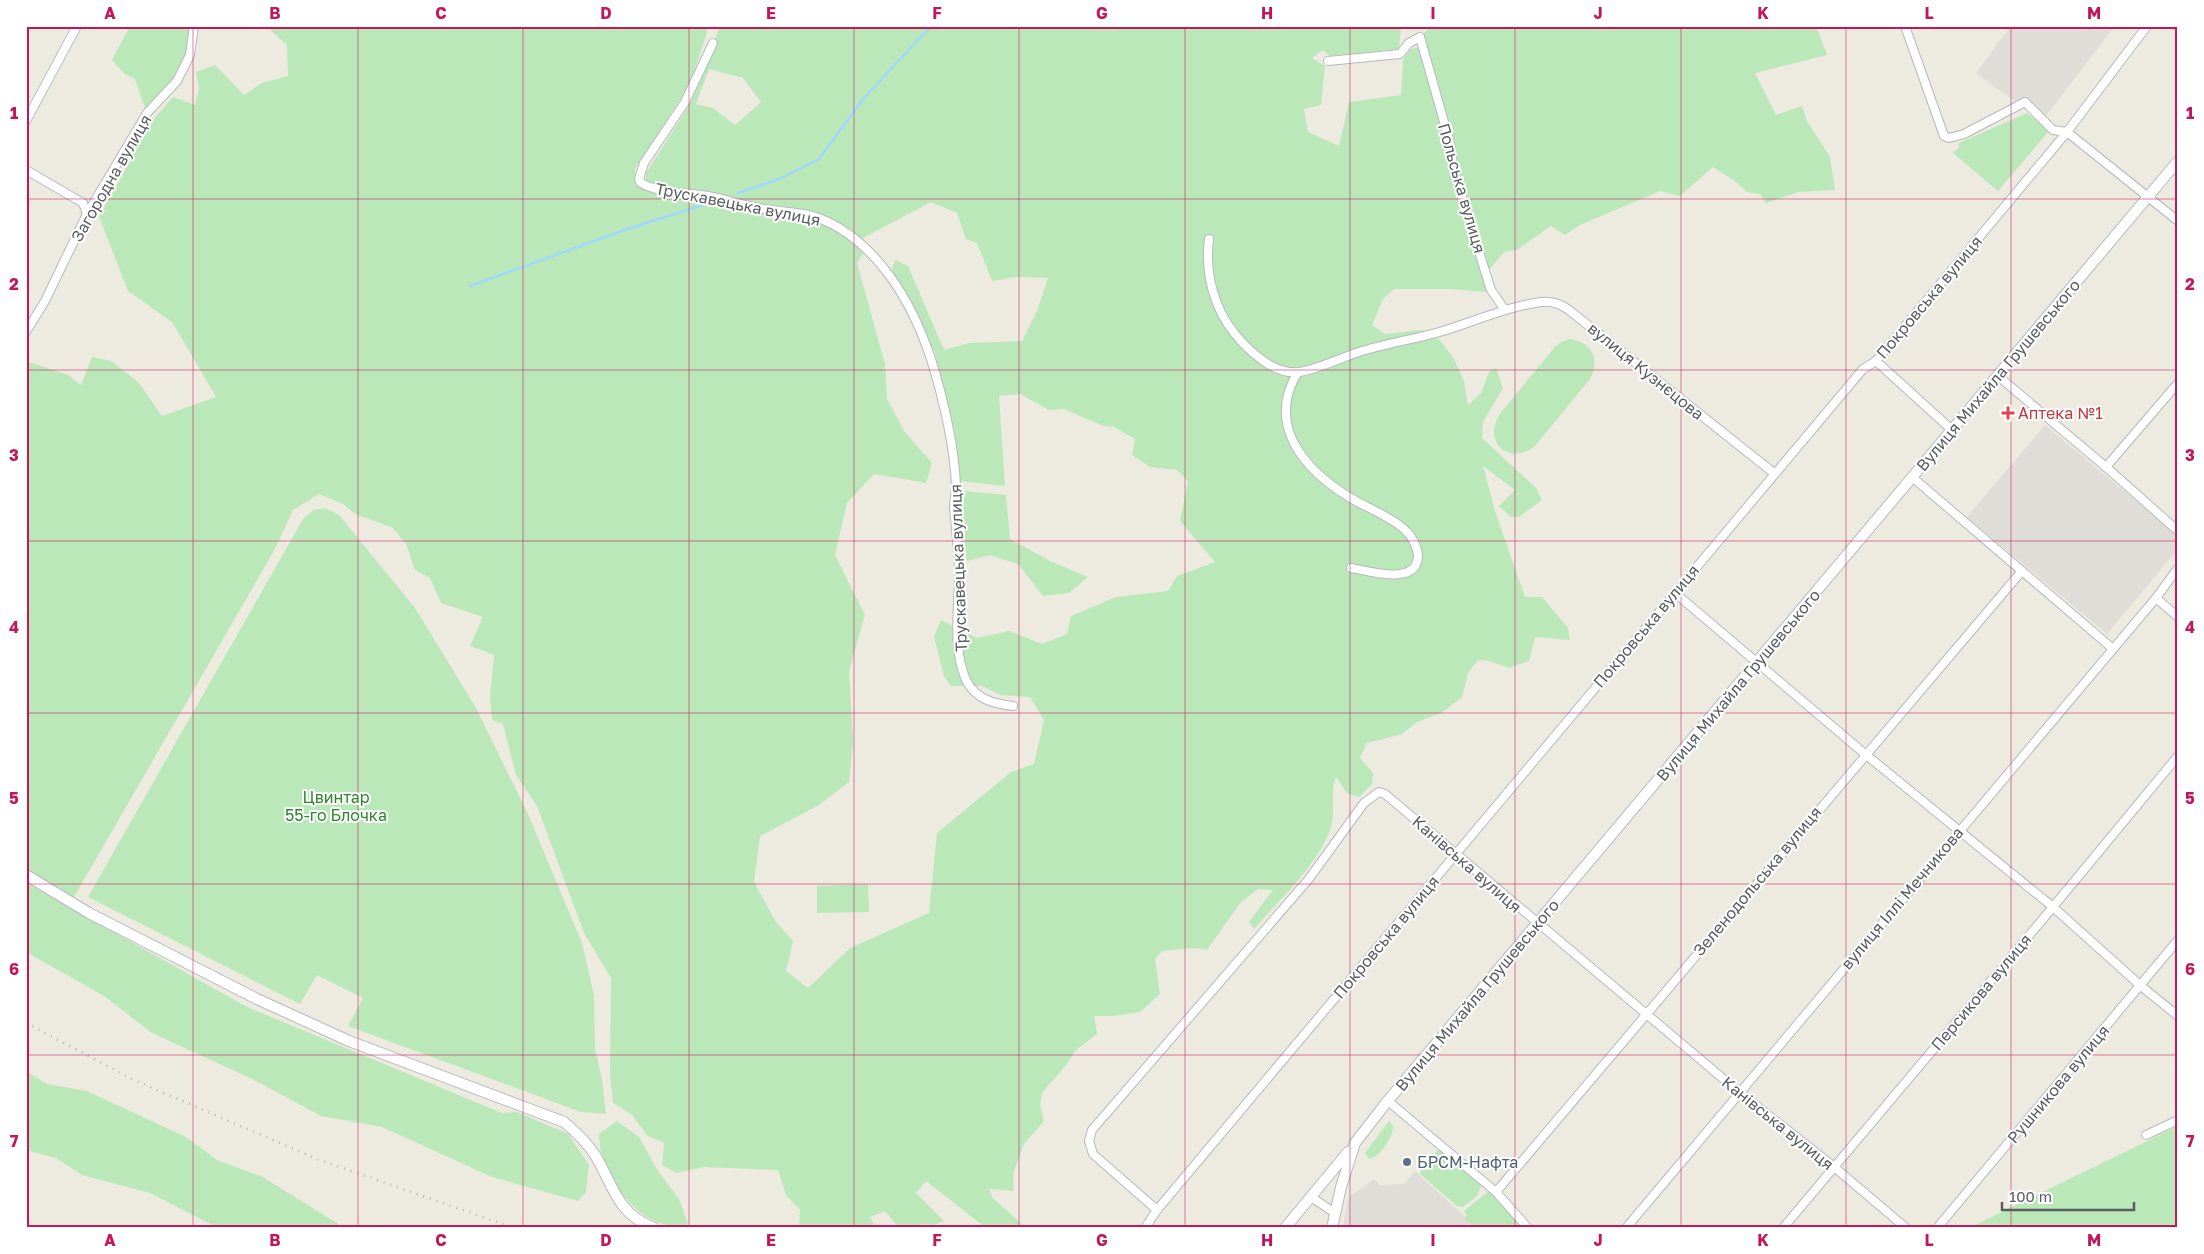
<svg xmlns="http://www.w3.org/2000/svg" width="2204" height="1254" font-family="'Golos Text',sans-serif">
  <rect width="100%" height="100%" fill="#edeae0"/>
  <g fill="#e0ddd8">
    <path d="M2011,26H2115L2042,121L1976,73Z"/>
    <path d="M2045,425L2178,536V549L2107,634L1967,517Z"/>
    <path d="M1415,1171L1477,1228H1343L1348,1198L1374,1179L1380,1185L1404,1184Z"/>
  </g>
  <g fill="#bbe8b9" fill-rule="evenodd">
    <path d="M130,26H192L188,55L175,80L146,111L135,79L125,74L112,60Z"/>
    <path d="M266,26H709L690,84L635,169L636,186L666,196L663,185L646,181V173L689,106L720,26H1401L1399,49L1330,56L1323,50L1312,58L1325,66L1321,105L1304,109L1308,132L1339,146L1349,102L1401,95L1403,60L1411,49L1419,47L1445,144L1452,181L1487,292L1451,289H1394L1383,299L1372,325L1385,334L1422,330L1439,339L1454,359L1464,381L1468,405L1481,393L1489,372L1496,368L1503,388L1483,422L1482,438L1536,488L1542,500L1519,517H1511L1499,506L1515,490L1483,466L1495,511L1525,597H1542L1568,628L1570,640L1535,637L1529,661L1509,668L1489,661L1478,660L1468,673L1462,697L1441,713L1417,722L1402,734L1367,743L1360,758L1373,773L1372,784L1359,797L1347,793L1336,777C1330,792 1335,807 1332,823C1323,860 1279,900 1254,929L1249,922L1273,890L1258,889L1240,903L1207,950C1193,946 1177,950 1162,951L1155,959L1160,994L1140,1012L1113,1016H1094L1097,1034L1076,1050L1066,1065L1042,1093L1040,1105L1044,1121L1024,1144L1013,1174L1014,1191L989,1189L993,1198L1026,1228H986L926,1181L916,1193L944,1221L934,1225L921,1224L922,1228H899L885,1211L870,1217L876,1228H799L800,1210L786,1195L778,1170L704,1167L676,1173L662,1165L664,1143L648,1136L632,1115L613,1103L610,1074L611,978L584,933L537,806L516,775L503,724L492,720L490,698L494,655L470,646L483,617L441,603L430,578L415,570L406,544L393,528L355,514L343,504L319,494L293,510L275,549L74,897L26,869V361L68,375L81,385L92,357L111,361L139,383L162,416L216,397L172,322L128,291L99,217L152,121L173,97L195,105L199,88L196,72L215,65L244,95L262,83L288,76L287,45ZM709,69L743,78L761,102L735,125L713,108L696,104ZM931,202L957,213L966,239L977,243L992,281L1016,277L1048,278L1037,311L1022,341L969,343L944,350L908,266L895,260L891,273L912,306L935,353L960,481L1005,486L999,396L1020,394L1049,410L1064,409L1103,426L1114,427L1135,439L1132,455L1150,467L1177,470L1188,481L1180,521L1215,562L1177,576L1168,591L1116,597L1071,616L1067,634L1042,644L1009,631L977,638L941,620L934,637L944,676L951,686H982L1001,695L1030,697L1044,720L1034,764L1011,772L937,833L929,913L850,948L808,988L786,971L793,941L776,922L754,882L760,836L819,805L849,782L853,741L849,671L865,615L835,555L847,503L874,474L926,483L932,463L904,431L887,399L885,364L857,263L864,252L863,238Z"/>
    <path d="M1431,26H1816L1827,55L1755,73L1776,115L1802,106L1807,121L1830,157L1835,190L1798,192L1766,203L1760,194L1747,192L1736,182L1713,167L1680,196L1660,191L1580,225L1565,235L1551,226L1517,250L1504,252L1489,270L1479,230L1458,170L1455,142L1423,34Z"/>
    <path d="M2027,113L2049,131L1998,191L1953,153L1959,148V143Z"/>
    <path d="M1570,339C1592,342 1601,360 1590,379L1535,446C1509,466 1483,443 1499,415L1554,348L1561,342Z"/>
    <path d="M963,491L1006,495L1010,539L1050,561L1088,577L1069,593L1043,596L1018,564L990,555L967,561L960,504Z"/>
    <path d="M325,508L339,515L415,608L476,708L528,814L582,943L594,995L595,1049L602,1079L606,1114L581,1112L348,1026L363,998L317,975L300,1004L88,897L303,519L314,510Z"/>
    <path d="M26,883L247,1007L502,1113L517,1112L568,1134L589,1165L586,1192L578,1201L492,1177L382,1127L321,1116L252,1079L152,1033L104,996L26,952Z"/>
    <path d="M868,884L869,912L817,913V886Z"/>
    <path d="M26,1071L47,1084L87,1091L186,1137L217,1160L261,1176L345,1228H218L150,1193L82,1175L56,1158L26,1150Z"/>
    <path d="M617,1121L639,1137L658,1171L679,1199L688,1224C651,1236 615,1192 603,1161C600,1152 600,1142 599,1134Z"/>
    <path d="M1389,1121L1393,1126C1394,1136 1379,1158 1369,1159L1365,1153Z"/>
    <path d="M2178,1126V1228H1969Z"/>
    <path d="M1439,1149L1481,1184L1478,1195L1463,1207L1457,1206L1420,1174L1421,1168Z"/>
    <path d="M1489,1191L1522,1228H1474L1464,1218L1467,1215L1464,1211Z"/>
  </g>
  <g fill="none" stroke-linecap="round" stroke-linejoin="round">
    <g stroke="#9ed8ff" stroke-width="2.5">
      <path d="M738,193L779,179L819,159L863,99L931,26"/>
      <path d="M470,286L633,227L713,202"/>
    </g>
    <defs>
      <g id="minor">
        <path d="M1905,26L1944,136L1949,138L1964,134L2025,102L2053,130L2067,132L2178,221"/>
        <path d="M713,43L685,102L644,163L639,179L641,183C661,194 686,192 708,196C725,199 742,205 759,208C778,212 801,211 819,218C877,241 912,302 931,359C943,398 954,443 956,485C956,492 954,500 954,507C956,530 959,553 959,575C959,610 952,647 966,680C975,699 994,704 1013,706"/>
        <path d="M1328,61L1400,54L1409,43L1420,37L1450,143L1454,172L1491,290L1505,310"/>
        <path d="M26,121L77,26"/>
        <path d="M26,170L83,203L87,214"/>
        <path d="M1209,239C1205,272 1213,307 1235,334C1249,351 1274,375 1298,372C1313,371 1343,357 1359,352C1384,344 1410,340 1436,333C1471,323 1505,307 1541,302C1553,301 1560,304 1569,310L1775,474"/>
        <path d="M26,332L45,301L87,214L147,113L177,81L190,55L194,26"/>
        <path d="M1876,361L1952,430"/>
        <path d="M1298,372C1265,425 1305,470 1349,497C1365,507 1392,517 1405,530C1412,536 1418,548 1418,557C1416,586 1368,571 1351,568"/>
        <path d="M1998,376L2106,467L2178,531"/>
        <path d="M2106,467L2178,383"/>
        <path d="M1912,477L2112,648"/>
        <path d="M1675,593L1865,754L2053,907L2141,986L2178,1016"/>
        <path d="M2156,598L2178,617"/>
        <path d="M1388,1101L1496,1192L1528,1228"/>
        <path d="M2146,1135L2178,1120"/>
        <path d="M1496,1192L2021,572"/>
        <path d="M1311,1197L1335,1213"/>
        <path d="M1157,1210L1093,1154L1089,1141L1092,1130L1308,880L1364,803L1379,792L1385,794L1739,1092L1833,1166L1906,1228"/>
        <path d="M1145,1228L1157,1210L1863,369L1876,361L2067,132L2147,26"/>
        <path d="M1626,1228L2156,598L2178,568"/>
        <path d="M1783,1228L2053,907L2178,756"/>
        <path d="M1937,1228L2178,940"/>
      </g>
      <g id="tertiary">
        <path d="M26,875L89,913L257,999L349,1041L564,1122C576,1132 586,1141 595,1155C614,1186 616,1213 654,1228"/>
        <path d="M1285,1228L1348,1152"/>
        <path d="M1332,1228L1341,1187L1355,1143L1386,1103L2178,161"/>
      </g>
    </defs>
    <use href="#minor" stroke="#b6b9be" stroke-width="10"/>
    <use href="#tertiary" stroke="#b6b9be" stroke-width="12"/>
    <use href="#minor" stroke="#fff" stroke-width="8"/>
    <use href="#tertiary" stroke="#fff" stroke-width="10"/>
    <path stroke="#b2b3b3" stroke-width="2.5" stroke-dasharray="1 6" stroke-linecap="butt" d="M26,1023L134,1080L317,1159L514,1228"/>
  </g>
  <path fill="none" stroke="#c2185b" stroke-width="1" stroke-opacity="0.55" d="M193,26V1228M358,26V1228M523,26V1228M689,26V1228M854,26V1228M1019,26V1228M1185,26V1228M1350,26V1228M1515,26V1228M1681,26V1228M1846,26V1228M2011,26V1228M26,199H2178M26,370H2178M26,541H2178M26,713H2178M26,884H2178M26,1055H2178"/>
  <path fill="#e0444e" stroke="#fff" stroke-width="2" d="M2005.5 405.5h5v5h5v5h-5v5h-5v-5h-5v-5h5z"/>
  <circle fill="#5c6f8a" stroke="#fff" stroke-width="2" cx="1407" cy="1162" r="5"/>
  <g text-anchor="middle" stroke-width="4" stroke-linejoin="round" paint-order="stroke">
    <g font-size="16" fill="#595d62" stroke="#fff">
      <text transform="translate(111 178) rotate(-60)" y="6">Загородна вулиця</text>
      <text transform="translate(1462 188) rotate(74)" y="6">Польська вулиця</text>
      <text transform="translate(738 204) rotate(11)" y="6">Трускавецька вулиця</text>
      <text transform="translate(1929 297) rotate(-50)" y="6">Покровська вулиця</text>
      <text transform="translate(1646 371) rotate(39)" y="6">вулиця Кузнєцова</text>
      <text transform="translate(1998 375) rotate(-50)" y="6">Вулиця Михайла Грушевського</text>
      <text transform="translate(958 568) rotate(-92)" y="6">Трускавецька вулиця</text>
      <text transform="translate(1646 626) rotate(-50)" y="6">Покровська вулиця</text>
      <text transform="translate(1738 685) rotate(-50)" y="6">Вулиця Михайла Грушевського</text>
      <text transform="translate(1467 864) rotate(41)" y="6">Канівська вулиця</text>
      <text transform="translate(1757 881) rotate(-50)" y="6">Зеленодольська вулиця</text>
      <text transform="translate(1902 898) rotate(-50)" y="6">вулиця Іллі Мечникова</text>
      <text transform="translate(1386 937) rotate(-50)" y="6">Покровська вулиця</text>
      <text transform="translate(1981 992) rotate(-50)" y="6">Персикова вулиця</text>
      <text transform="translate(1477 995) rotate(-50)" y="6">Вулиця Михайла Грушевського</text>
      <text transform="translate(2058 1084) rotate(-50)" y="6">Рушникова вулиця</text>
      <text transform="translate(1778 1123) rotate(39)" y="6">Канівська вулиця</text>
    </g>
    <g font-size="16" fill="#be3a42" stroke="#fff" text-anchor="start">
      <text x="2018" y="419">Аптека №1</text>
    </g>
    <g font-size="16" fill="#2e852e" stroke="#fff">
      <text x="336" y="803">Цвинтар<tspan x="336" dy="18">55-го Блочка</tspan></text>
    </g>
    <g font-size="16" fill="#4e5e75" stroke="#fff" text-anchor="start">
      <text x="1417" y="1168">БРСМ-Нафта</text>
    </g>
  </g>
  <rect width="2204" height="1254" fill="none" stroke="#ffffff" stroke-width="55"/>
  <path d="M2002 1202v8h132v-8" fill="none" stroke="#595d62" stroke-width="2.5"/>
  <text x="2009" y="1202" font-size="15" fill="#595d62" stroke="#ffffff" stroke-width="4" paint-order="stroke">100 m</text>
  <rect x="28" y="28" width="2148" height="1198" fill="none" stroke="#c2185b" stroke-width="2"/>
  <g font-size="16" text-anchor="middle" font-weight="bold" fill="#c2185b">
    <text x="110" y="19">A</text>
    <text x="275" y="19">B</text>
    <text x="441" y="19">C</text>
    <text x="606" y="19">D</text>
    <text x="771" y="19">E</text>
    <text x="937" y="19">F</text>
    <text x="1102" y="19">G</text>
    <text x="1267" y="19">H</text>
    <text x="1433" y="19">I</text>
    <text x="1598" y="19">J</text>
    <text x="1763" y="19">K</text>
    <text x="1929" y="19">L</text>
    <text x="2094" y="19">M</text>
    <text x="14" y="119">1</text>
    <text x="2190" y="119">1</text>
    <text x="14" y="290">2</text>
    <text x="2190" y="290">2</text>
    <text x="14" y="461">3</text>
    <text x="2190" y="461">3</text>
    <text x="14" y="633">4</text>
    <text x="2190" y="633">4</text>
    <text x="14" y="804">5</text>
    <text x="2190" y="804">5</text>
    <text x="14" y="975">6</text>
    <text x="2190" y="975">6</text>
    <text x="14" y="1147">7</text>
    <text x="2190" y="1147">7</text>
    <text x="110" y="1246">A</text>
    <text x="275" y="1246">B</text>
    <text x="441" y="1246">C</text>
    <text x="606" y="1246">D</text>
    <text x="771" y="1246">E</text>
    <text x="937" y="1246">F</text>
    <text x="1102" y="1246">G</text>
    <text x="1267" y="1246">H</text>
    <text x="1433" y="1246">I</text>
    <text x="1598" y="1246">J</text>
    <text x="1763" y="1246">K</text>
    <text x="1929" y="1246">L</text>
    <text x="2094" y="1246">M</text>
  </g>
</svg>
